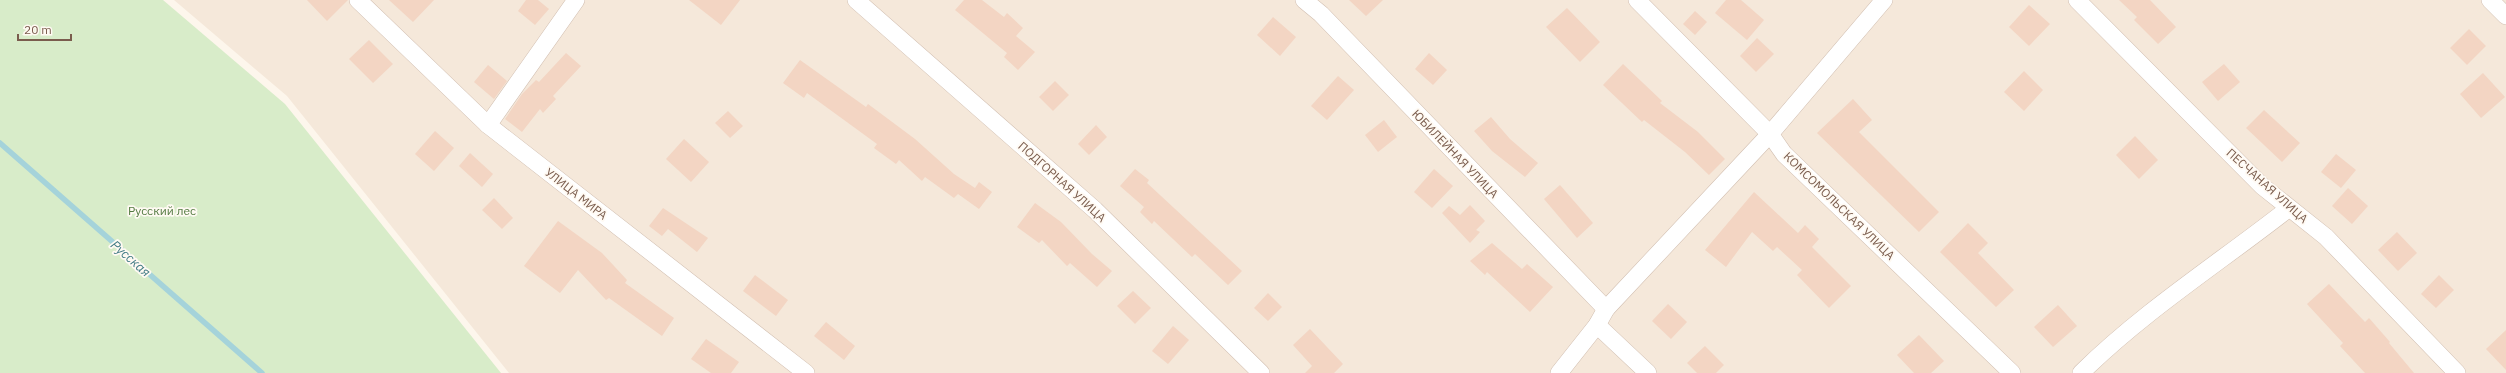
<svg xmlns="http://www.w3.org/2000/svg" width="2506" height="373" font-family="'IBM Plex Sans',sans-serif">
  <rect width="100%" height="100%" fill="#fdf6ec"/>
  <path fill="#f5e8da" d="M174,0H2506V373H509L287,96Z"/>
  <path fill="#d8ecc9" d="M0,0H163L285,104L501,373H0Z"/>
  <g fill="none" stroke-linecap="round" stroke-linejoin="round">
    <path stroke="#a5d3da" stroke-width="5.5" d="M0,143L262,373"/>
  </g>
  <g fill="#f3d5c3">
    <path d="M307,0H348L327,21Z"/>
    <path d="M389,0H434L413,22Z"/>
    <path d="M526,0H538L549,9L535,25L518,11Z"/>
    <path d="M689,0H740L721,25Z"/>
    <path d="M964,0H982L1004,17L1007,13L1023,28L1016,36L1035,52L1018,70L1004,57L1007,53L955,10Z"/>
    <path d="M1349,0H1383L1366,16Z"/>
    <path d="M1726,0H1741L1764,20L1747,40L1715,13Z"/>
    <path d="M2119,0H2150L2176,27L2158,44L2134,20L2137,17Z"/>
    <path d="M2029,5L2050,24L2029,46L2009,27Z"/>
    <path d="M1567,8L1600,42L1580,62L1546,27Z"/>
    <path d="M1695,11L1707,22L1695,35L1683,24Z"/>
    <path d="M1273,17L1296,37L1280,56L1257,35Z"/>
    <path d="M2469,29L2486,46L2467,65L2450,48Z"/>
    <path d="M1757,38L1774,54L1756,72L1740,56Z"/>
    <path d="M369,40L393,64L373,83L349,59Z"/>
    <path d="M566,53L581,66L553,96L556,99L543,113L540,109L522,132L505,119L522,94L536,80L539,82Z"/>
    <path d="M1429,53L1447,70L1433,85L1415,69Z"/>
    <path d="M800,60L866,107L868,104L915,139L954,174L975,188L979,182L992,192L979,209L958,194L954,198L925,177L922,181L899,160L896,164L874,148L877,144L807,93L804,98L783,83Z"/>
    <path d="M1623,64L1662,101L1660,103L1698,132L1725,159L1709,175L1685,152L1644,120L1642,122L1603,85Z"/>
    <path d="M2224,64L2240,82L2218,101L2202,82Z"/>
    <path d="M488,65L507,81L494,99L474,82Z"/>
    <path d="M2024,71L2043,90L2024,111L2004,92Z"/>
    <path d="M2483,73L2505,97L2481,118L2460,94Z"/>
    <path d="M1338,76L1354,90L1327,120L1311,106Z"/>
    <path d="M1055,81L1069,95L1053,111L1039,97Z"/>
    <path d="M1853,99L1872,120L1859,132L1939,212L1919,232L1817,133Z"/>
    <path d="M2264,110L2300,143L2282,162L2246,128Z"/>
    <path d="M728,111L743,126L730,138L715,123Z"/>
    <path d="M1491,117L1510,139L1538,163L1525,177L1492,151L1474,131Z"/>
    <path d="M1384,120L1397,137L1378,152L1365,135Z"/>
    <path d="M1096,125L1107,137L1089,155L1078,144Z"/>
    <path d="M435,131L454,148L434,171L415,154Z"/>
    <path d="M2135,136L2158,160L2139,179L2116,155Z"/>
    <path d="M684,139L709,162L691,182L666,159Z"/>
    <path d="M470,153L493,174L482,187L459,166Z"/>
    <path d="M2336,154L2356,170L2341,188L2321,172Z"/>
    <path d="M1135,169L1149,180L1147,183L1242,271L1228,285L1195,254L1192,257L1154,221L1152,224L1140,212L1144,207L1120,186Z"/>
    <path d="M1434,169L1453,186L1432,208L1414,192Z"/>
    <path d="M1560,185L1593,223L1577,238L1544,199Z"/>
    <path d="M2348,188L2368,206L2352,224L2332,206Z"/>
    <path d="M1754,192L1798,233L1805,225L1819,239L1812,247L1851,286L1829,308L1797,275L1802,270L1777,247L1773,251L1752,232L1726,267L1705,250Z"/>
    <path d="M494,198L513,218L502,229L482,210Z"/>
    <path d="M1035,203L1061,222L1092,254L1112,271L1097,287L1070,263L1067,266L1042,240L1039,243L1017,227Z"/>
    <path d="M1470,205L1485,221L1476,230L1480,232L1470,243L1442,213L1449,206L1460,215Z"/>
    <path d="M663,208L708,238L697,252L668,229L662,236L649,226Z"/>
    <path d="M558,221L602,253L627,280L625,283L674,318L662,336L609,298L606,300L578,270L560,293L524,266Z"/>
    <path d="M1968,223L1988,243L1978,253L2014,290L1996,307L1940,252Z"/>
    <path d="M2397,232L2417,253L2398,271L2378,250Z"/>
    <path d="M1492,243L1522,269L1527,264L1553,287L1530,312L1487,272L1485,275L1470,261Z"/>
    <path d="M755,275L788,300L776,316L743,291Z"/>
    <path d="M2439,275L2454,290L2436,308L2421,294Z"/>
    <path d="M2329,284L2365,322L2369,318L2390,342L2389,343L2414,373H2365L2340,346L2343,343L2307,304Z"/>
    <path d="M1133,291L1151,308L1135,324L1117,306Z"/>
    <path d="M1268,293L1282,307L1268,321L1254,308Z"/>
    <path d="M1668,304L1687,322L1671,339L1652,321Z"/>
    <path d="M2058,305L2077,326L2053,347L2034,327Z"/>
    <path d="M826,322L855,346L844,360L814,336Z"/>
    <path d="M1173,326L1189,340L1168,364L1152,351Z"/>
    <path d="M1310,329L1343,364L1334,373H1305L1312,366L1293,345Z"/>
    <path d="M2506,330V370L2486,349Z"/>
    <path d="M1919,335L1944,361L1931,373H1914L1897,355Z"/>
    <path d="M706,339L739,362L731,373H711L691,359Z"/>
    <path d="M1705,346L1724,365L1716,373H1697L1687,363Z"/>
  </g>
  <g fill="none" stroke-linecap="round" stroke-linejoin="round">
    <defs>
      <g id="minor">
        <path d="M358,0L488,125L806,373"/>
        <path d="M856,0L1095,210L1261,373"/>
        <path d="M1304,0L1321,14L1606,309"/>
        <path d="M1637,0L1770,134L1784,154L2012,373"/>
        <path d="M2077,0L2262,186L2326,237L2457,373"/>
        <path d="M2490,0L2506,16"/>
        <path d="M488,125L576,0"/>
        <path d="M1597,325L1648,373"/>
        <path d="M1559,373L1597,325L1606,309L1770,134L1884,0"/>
        <path d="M2081,373C2144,311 2219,263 2288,209"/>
      </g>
    </defs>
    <use href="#minor" stroke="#d1beb0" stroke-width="18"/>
    <use href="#minor" stroke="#fff" stroke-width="17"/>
  </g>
  <g text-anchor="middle" stroke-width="3.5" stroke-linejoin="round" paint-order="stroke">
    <g font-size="12" fill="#7a5c4d" stroke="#fffaf3">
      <text transform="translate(1455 154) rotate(46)" y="4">ЮБИЛЕЙНАЯ УЛИЦА</text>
      <text transform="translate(1062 182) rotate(42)" y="4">ПОДГОРНАЯ УЛИЦА</text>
      <text transform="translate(2267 186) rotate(42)" y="4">ПЕСЧАНАЯ УЛИЦА</text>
      <text transform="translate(576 194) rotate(38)" y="4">УЛИЦА МИРА</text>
      <text transform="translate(1839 206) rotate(44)" y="4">КОМСОМОЛЬСКАЯ УЛИЦА</text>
    </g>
    <g font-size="12" fill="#537a41" stroke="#fffaf3">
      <text x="162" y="215">Русский лес</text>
    </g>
    <g font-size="13" font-style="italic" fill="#437c86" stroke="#fffaf3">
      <text transform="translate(131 258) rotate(41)" y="5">Русская</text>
    </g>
  </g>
  <path d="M18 34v6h53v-6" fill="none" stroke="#7a5c4d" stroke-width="2"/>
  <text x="24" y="34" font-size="12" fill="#7a5c4d" stroke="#fffaf3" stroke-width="3" paint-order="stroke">20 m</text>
</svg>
